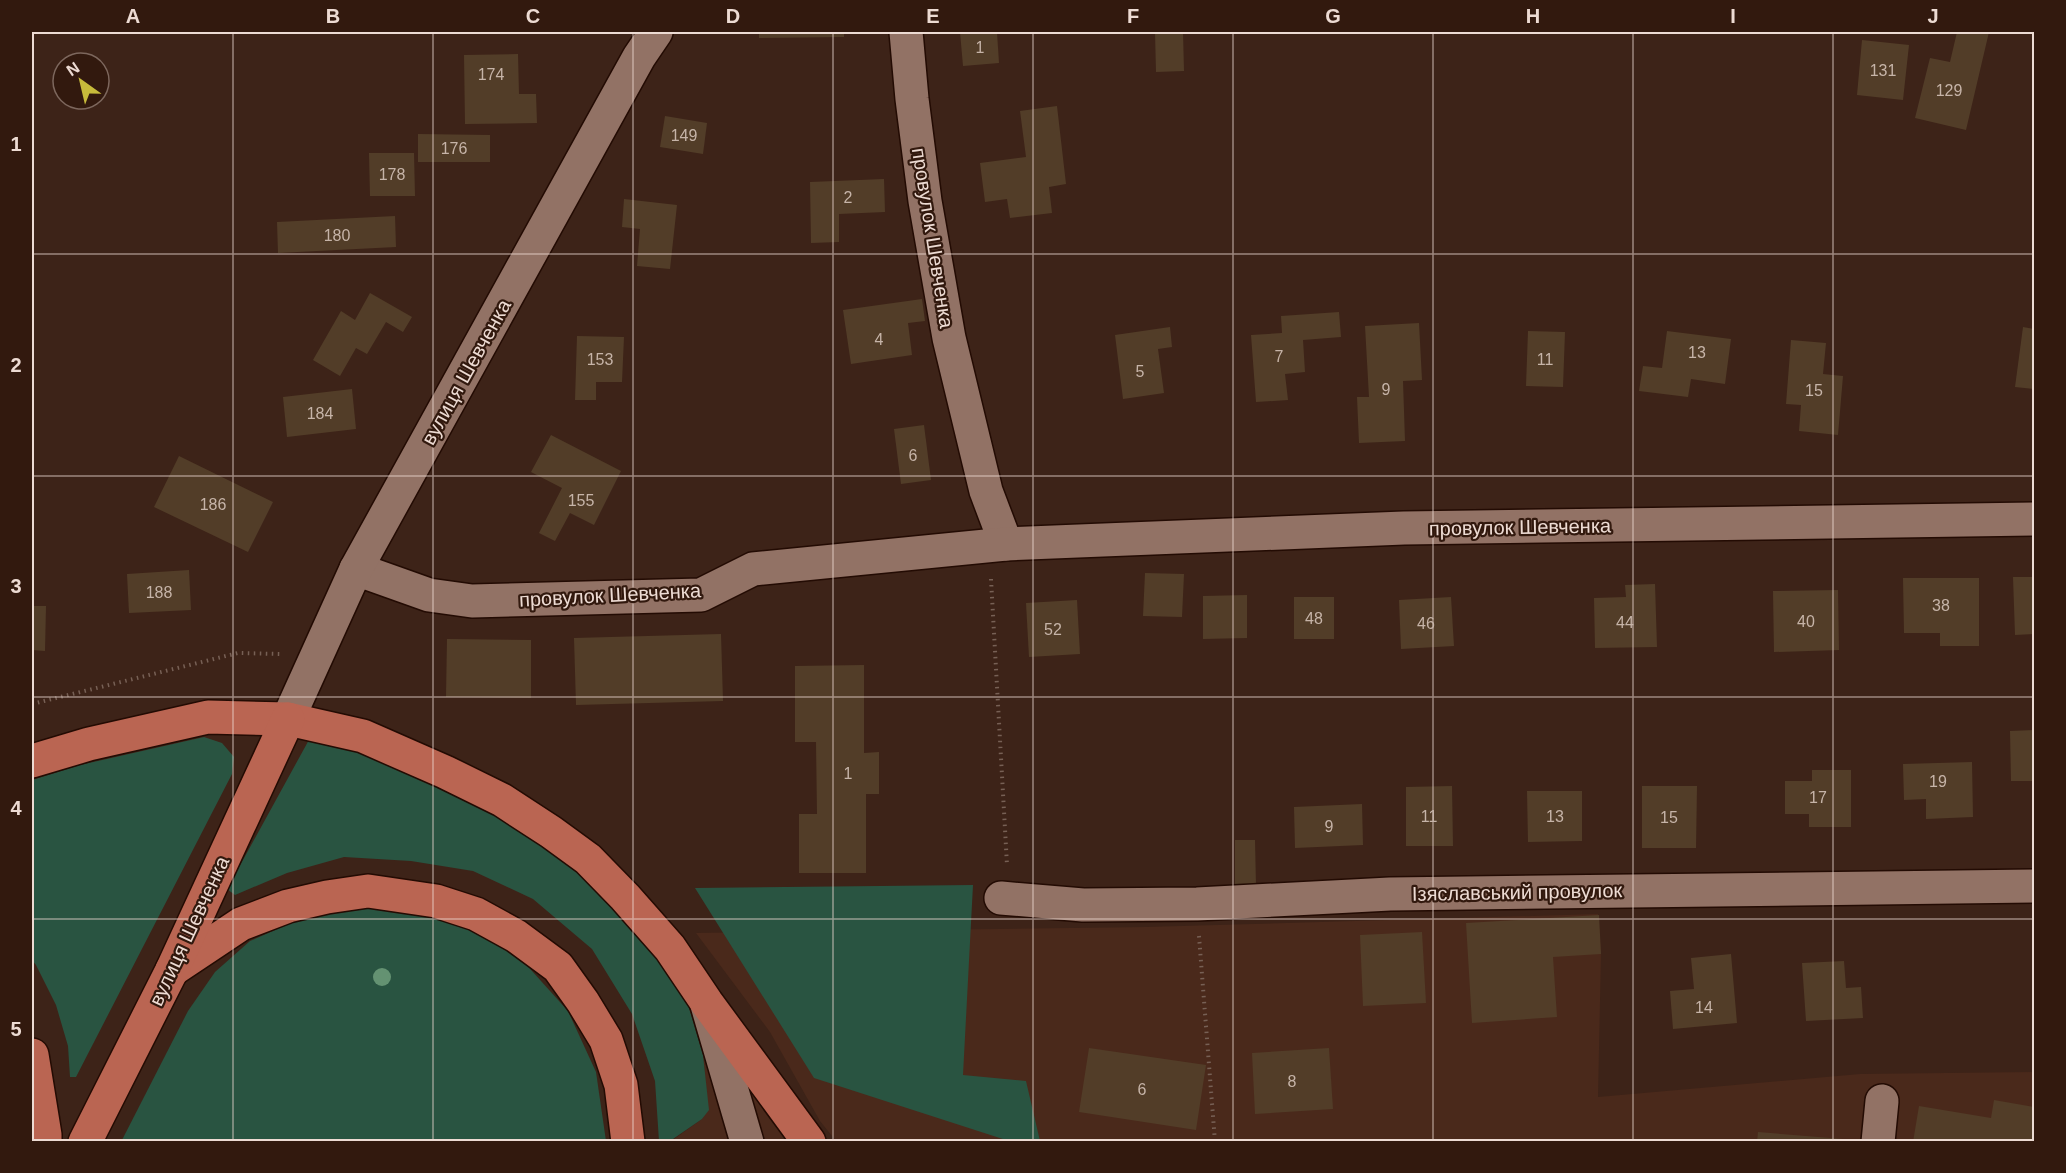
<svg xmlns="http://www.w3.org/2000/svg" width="2066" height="1173" font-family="Arial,sans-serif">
  <rect width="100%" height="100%" fill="#3d2318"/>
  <g fill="#4a291b">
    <path d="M1598,914L1601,954L1598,1097L1860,1074L2034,1072V1141H836L820,1121L770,1032L696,933L1146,927Z"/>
    <path d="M728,1047L794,1142H670L702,1119L708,1110L703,1055Z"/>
  </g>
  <g fill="#295441">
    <path d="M204,737L222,743L234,757L232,774L76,1077H70L68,1046L56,1005L36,965L32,960V780L80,765Z"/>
    <path d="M310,738L412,769L496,810L589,877L683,988L703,1055L709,1110L702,1119L670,1141H659L655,1081L632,1014L592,949L533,899L473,871L411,861L344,857L287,873L235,895L227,889Z"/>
    <path d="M973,885L963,1075L1026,1081L1040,1141H1009L814,1078L695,888Z"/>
    <path d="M362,906L425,915L478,933L523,961L568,1011L596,1072L606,1141L121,1142L188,1011L215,972L250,941L305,917Z"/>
  </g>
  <g fill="#523d28">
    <path d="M759,32H844V37L759,38Z"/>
    <path d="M960,32H997L999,63L963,66Z"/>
    <path d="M1155,32H1183L1184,71L1156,72Z"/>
    <path d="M1957,32H1989L1966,130L1915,118L1930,58L1950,62Z"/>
    <path d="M1862,40L1909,45L1903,100L1857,95Z"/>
    <path d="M518,54L519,94H536L537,123L465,124L464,55Z"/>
    <path d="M1057,106L1066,184L1049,187L1052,213L1010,218L1007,199L985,202L980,163L1026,157L1020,111Z"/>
    <path d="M665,116L707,123L703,154L660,147Z"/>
    <path d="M418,134L490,135V162H418Z"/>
    <path d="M369,153H414L415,196H370Z"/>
    <path d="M884,179L885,212L839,214V242L811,243L810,182Z"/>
    <path d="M624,199L677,205L670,269L637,266L640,229L622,227Z"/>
    <path d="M395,216L396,247L278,253L277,222Z"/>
    <path d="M370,293L412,317L403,332L386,322L367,354L356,348L340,376L313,360L341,311L355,320Z"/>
    <path d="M922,299L925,321L908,323L912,355L851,364L843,310Z"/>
    <path d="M1339,312L1341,337L1303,340L1305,372L1285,374L1288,400L1256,402L1251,335L1282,333L1281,316Z"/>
    <path d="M1419,323L1422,380L1403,381L1405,441L1359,443L1357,397H1369L1365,326Z"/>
    <path d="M1170,327L1172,347L1158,349L1164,393L1123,399L1115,335Z"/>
    <path d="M2023,327L2034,329V389L2015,387Z"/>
    <path d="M1528,331L1565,332L1563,387L1526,386Z"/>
    <path d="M1667,331L1731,339L1725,384L1691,379L1688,397L1639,391L1643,366L1662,368Z"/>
    <path d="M577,336L624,337L622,382H596V400H575Z"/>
    <path d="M1791,340L1826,343L1823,374L1843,376L1838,435L1799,431L1801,405L1786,404Z"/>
    <path d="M352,389L356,429L287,437L283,397Z"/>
    <path d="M924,425L931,480L901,484L894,429Z"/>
    <path d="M551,435L621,471L594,525L570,513L555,541L539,533L562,488L531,472Z"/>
    <path d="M179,456L273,502L248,552L154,507Z"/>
    <path d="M189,570L191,610L129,613L127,574Z"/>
    <path d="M1145,573L1184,574L1182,617L1143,616Z"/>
    <path d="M2013,577H2034V634L2015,635Z"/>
    <path d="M1903,578H1979V646H1940V633H1904Z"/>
    <path d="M1655,584L1657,647L1595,648L1594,598L1626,597L1625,585Z"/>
    <path d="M1838,590L1839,650L1774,652L1773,591Z"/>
    <path d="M1247,595V638L1203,639V596Z"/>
    <rect x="1294" y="597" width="40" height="42"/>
    <path d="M1451,597L1454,646L1401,649L1399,600Z"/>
    <path d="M1077,600L1080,654L1029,657L1026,603Z"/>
    <path d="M32,606H46L45,651L32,650Z"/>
    <path d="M721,634L723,701L576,705L574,638Z"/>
    <path d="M447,639L531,640V698L446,697Z"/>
    <path d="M864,665V753L879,752V794H866V873H799V814H817L816,742H795V666Z"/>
    <path d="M2034,730V781H2011L2010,731Z"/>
    <path d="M1972,762L1973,817L1926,819V799L1904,800L1903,764Z"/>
    <path d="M1812,770H1851V827H1809V814H1785V781H1812Z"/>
    <path d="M1452,786L1453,846H1406V787Z"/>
    <path d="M1642,786H1697L1696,848H1642Z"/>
    <path d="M1527,791H1582V841L1528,842Z"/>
    <path d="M1362,804L1363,845L1295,848L1294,807Z"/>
    <path d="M1235,840H1255L1256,886H1235Z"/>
    <path d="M1599,915L1601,954L1553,957L1557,1017L1472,1023L1466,923Z"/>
    <path d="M1422,932L1426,1003L1363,1006L1360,935Z"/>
    <path d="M1731,954L1737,1023L1673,1029L1670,991L1694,989L1691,958Z"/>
    <path d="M1844,961L1846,988L1861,987L1863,1018L1806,1021L1802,963Z"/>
    <path d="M1089,1048L1206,1065L1196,1130L1079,1112Z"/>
    <path d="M1329,1048L1333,1109L1255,1114L1252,1053Z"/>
    <path d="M1994,1100L2034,1107V1142H1913L1919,1106L1991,1118Z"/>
    <path d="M1758,1132L1843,1139V1142H1757Z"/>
  </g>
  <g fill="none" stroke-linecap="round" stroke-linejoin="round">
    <defs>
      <g id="minor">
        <path d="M906,32L912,99L925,201L949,338L986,491L1006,544"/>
        <path d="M356,569L429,595L472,601L701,595L753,569L1006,544L1404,528L2034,519"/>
        <path d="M288,719L356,569L639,57L656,32"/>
        <path d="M1001,898L1083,905L1197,904L1390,894L2034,886"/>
        <path d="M707,1005L747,1142"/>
        <path d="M1878,1142L1882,1101"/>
      </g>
      <g id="major">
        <path d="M32,761L89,744L208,717L288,719L363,736L445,772L502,800L551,832L588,859L625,897L670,948L707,1003L809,1142"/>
        <path d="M172,970L241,924L288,906L327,897L368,891L436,901L476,914L516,936L558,967L583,1002L606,1040L621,1085L628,1142"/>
        <path d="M32,1055L45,1135V1142"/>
        <path d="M85,1142L172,970L288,719"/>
      </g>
    </defs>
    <use href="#minor" stroke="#230b03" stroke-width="36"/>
    <use href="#major" stroke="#230b03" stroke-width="36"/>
    <g stroke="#776055" stroke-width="4" stroke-dasharray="1.5 4.5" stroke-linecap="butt">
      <path d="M991,579L1007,865"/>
      <path d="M32,704L238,653L282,654"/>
      <path d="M1199,936L1215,1142"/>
    </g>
    <use href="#minor" stroke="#927265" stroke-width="33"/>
    <use href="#major" stroke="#ba6552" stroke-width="33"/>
  </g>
  <circle fill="#649272" cx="382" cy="977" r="9"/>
  <path fill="none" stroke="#eddbd3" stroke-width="1.5" stroke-opacity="0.55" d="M233,32V1142M433,32V1142M633,32V1142M833,32V1142M1033,32V1142M1233,32V1142M1433,32V1142M1633,32V1142M1833,32V1142M32,254H2034M32,476H2034M32,697H2034M32,919H2034"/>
  <g text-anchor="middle" stroke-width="4.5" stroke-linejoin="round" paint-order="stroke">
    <g font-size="16" fill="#c6b4a8">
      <text x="980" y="53">1</text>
      <text x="1883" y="76">131</text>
      <text x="491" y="80">174</text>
      <text x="1949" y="96">129</text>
      <text x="684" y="141">149</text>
      <text x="454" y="154">176</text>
      <text x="392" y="180">178</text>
      <text x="848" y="203">2</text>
      <text x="337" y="241">180</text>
      <text x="879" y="345">4</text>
      <text x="1697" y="358">13</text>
      <text x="1279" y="362">7</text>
      <text x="600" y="365">153</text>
      <text x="1545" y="365">11</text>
      <text x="1140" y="377">5</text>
      <text x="1386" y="395">9</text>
      <text x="1814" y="396">15</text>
      <text x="320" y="419">184</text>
      <text x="913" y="461">6</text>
      <text x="581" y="506">155</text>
      <text x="213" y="510">186</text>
      <text x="159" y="598">188</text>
      <text x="1941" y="611">38</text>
      <text x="1314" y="624">48</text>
      <text x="1806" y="627">40</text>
      <text x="1625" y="628">44</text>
      <text x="1426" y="629">46</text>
      <text x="1053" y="635">52</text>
      <text x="848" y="779">1</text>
      <text x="1938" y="787">19</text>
      <text x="1818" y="803">17</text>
      <text x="1429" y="822">11</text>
      <text x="1555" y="822">13</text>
      <text x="1669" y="823">15</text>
      <text x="1329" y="832">9</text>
      <text x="1704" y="1013">14</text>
      <text x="1292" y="1087">8</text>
      <text x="1142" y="1095">6</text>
    </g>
    <g font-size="20" fill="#eddbd3" stroke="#32190e">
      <text transform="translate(933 238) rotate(81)" y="7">провулок Шевченка</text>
      <text transform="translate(466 372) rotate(-61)" y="7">вулиця Шевченка</text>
      <text transform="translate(1520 527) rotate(-1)" y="7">провулок Шевченка</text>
      <text transform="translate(610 595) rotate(-3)" y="7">провулок Шевченка</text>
      <text transform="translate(1517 892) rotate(-1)" y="7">Ізяславський провулок</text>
      <text transform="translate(189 931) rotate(-65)" y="7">вулиця Шевченка</text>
    </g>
  </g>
  <rect width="2066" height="1173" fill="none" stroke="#32190e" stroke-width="66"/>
  <g transform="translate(81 81) rotate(326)"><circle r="28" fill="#32190e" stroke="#7d675d" stroke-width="1.5"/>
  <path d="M0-4.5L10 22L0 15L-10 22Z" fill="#c7bb3b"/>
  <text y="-9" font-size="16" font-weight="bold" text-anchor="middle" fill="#eddbd3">N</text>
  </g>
  <rect x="33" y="33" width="2000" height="1107" fill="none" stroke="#eddbd3" stroke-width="2"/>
  <g font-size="20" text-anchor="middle" font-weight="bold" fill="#eddbd3">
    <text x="133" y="23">A</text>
    <text x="333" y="23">B</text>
    <text x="533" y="23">C</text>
    <text x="733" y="23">D</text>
    <text x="933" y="23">E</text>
    <text x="1133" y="23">F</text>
    <text x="1333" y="23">G</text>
    <text x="1533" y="23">H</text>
    <text x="1733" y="23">I</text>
    <text x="1933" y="23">J</text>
    <text x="16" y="151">1</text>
    <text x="16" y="372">2</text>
    <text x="16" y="593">3</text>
    <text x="16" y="815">4</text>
    <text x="16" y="1036">5</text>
  </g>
</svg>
